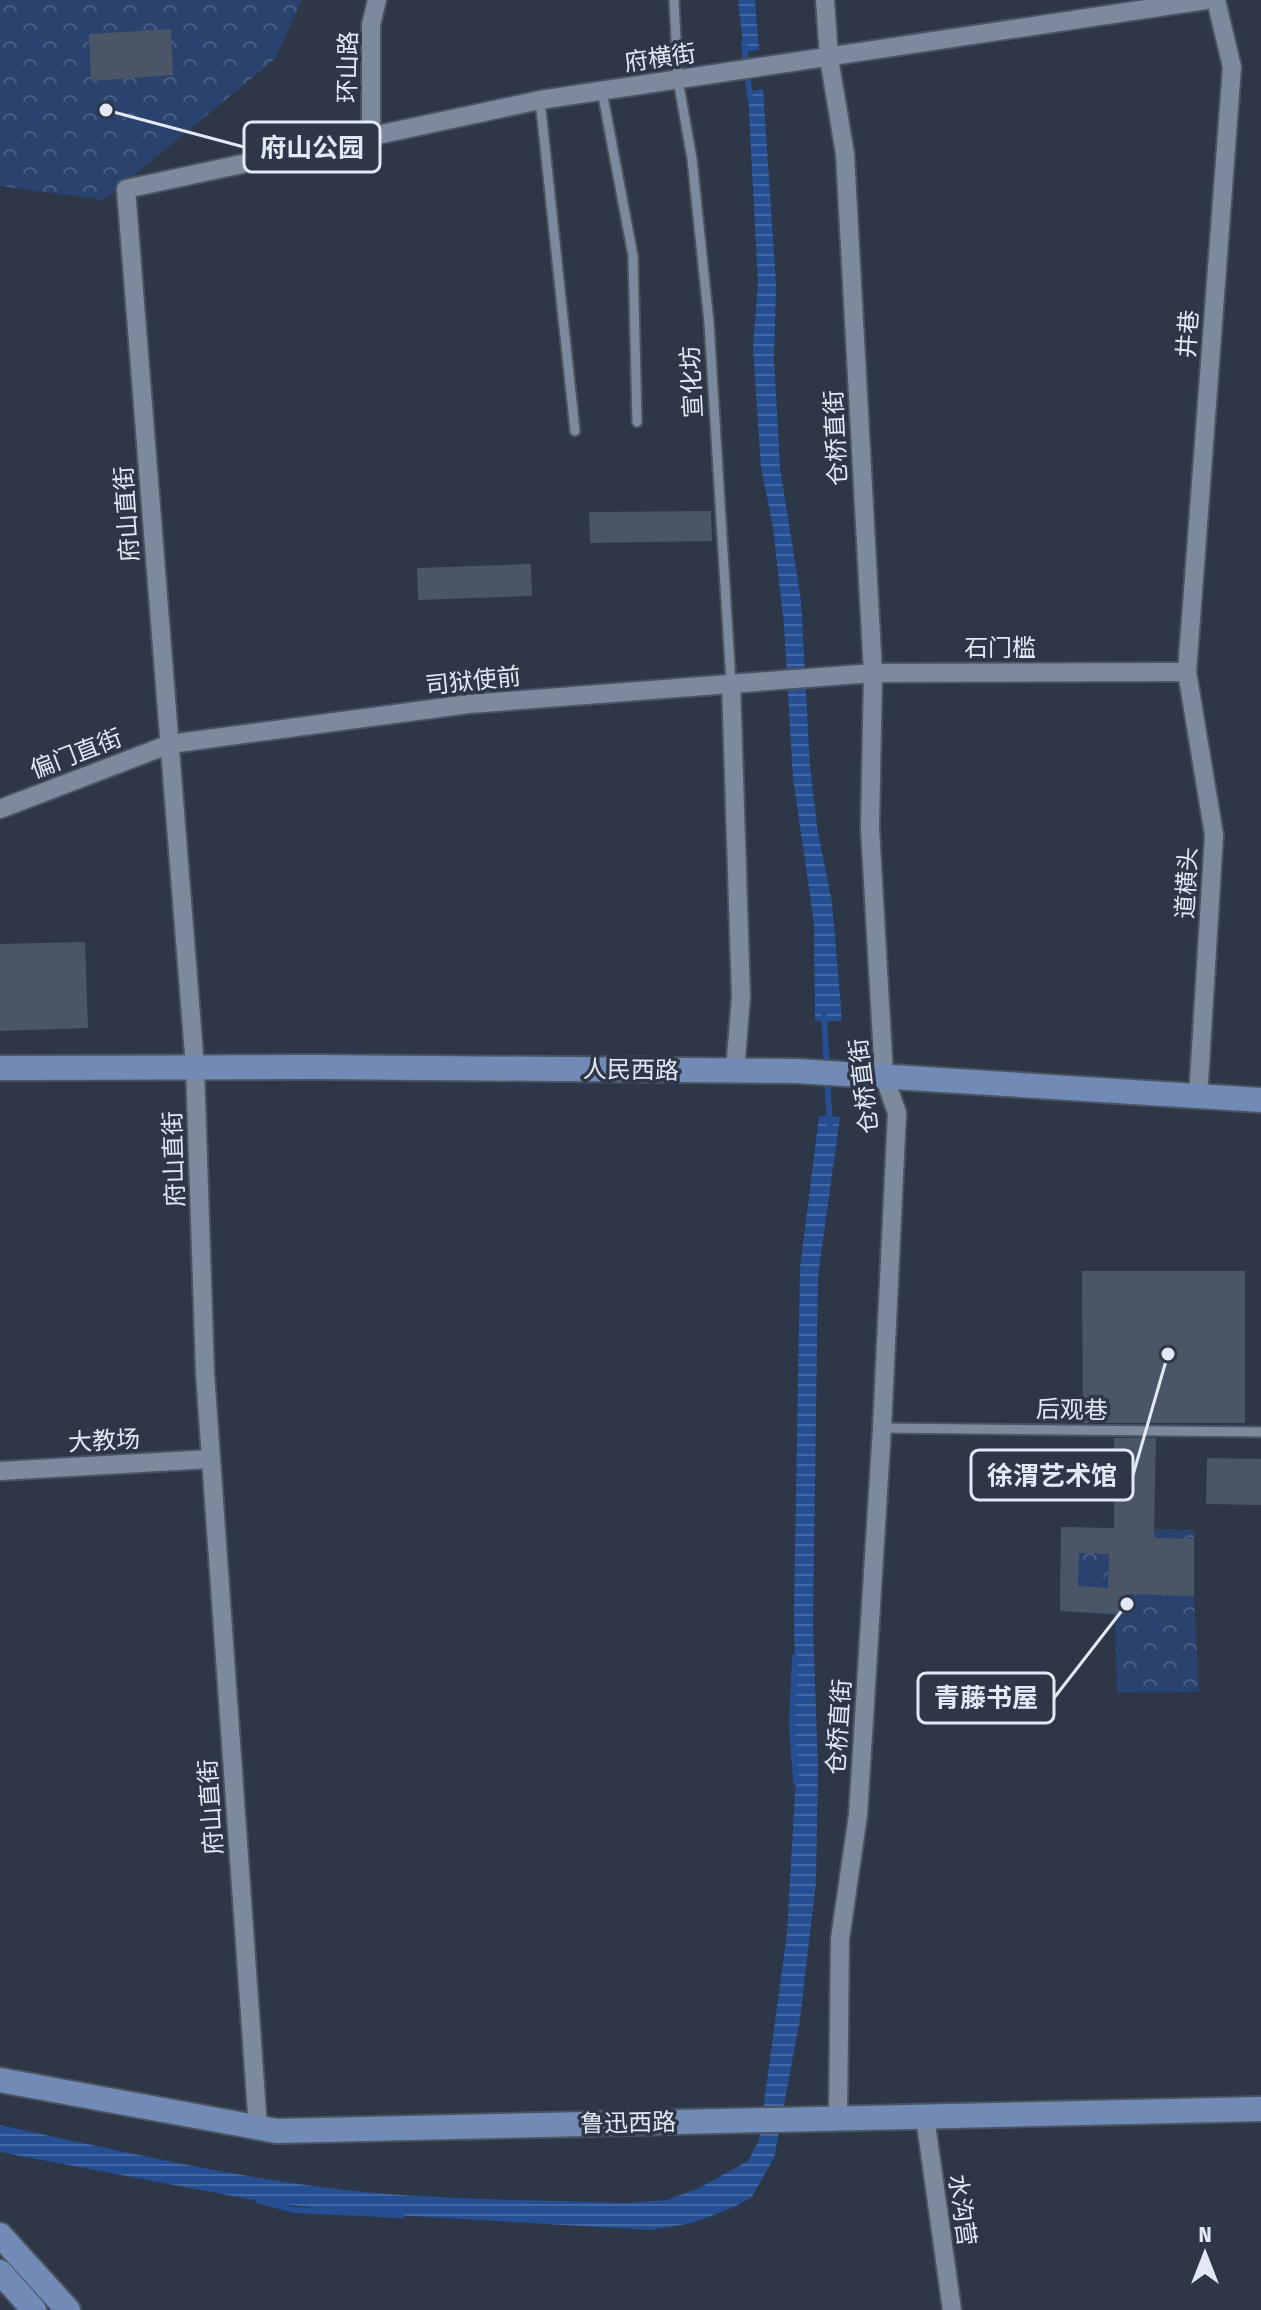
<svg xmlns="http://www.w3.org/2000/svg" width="1261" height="2310" font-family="'Fira Sans Condensed','Noto Sans SC',sans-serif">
  <defs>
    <pattern id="forest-crowns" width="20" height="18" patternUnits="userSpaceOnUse" patternTransform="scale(2)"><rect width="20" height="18" fill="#29436e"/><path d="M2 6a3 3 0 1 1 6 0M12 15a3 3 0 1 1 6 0" fill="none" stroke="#485e83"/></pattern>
    <pattern id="water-rules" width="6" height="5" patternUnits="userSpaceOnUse" patternTransform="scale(2)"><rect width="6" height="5" fill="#254e93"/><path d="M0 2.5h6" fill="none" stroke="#4468a3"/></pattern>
  </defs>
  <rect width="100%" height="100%" fill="#2d3748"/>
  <g fill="url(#forest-crowns)">
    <path d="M0,0H302L275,59L104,200L0,186Z"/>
    <path d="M1061,1527L1194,1530V1596L1199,1692L1117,1693L1115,1615L1060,1611Z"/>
  </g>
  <g fill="url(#water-rules)">
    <path d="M738,0H755L759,50L744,52Z"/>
    <path d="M763,89L776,284L774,359L780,468L801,600L810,767L818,833L832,902L842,1021H815L814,923L793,778L784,625L773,528L761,467L753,348L758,284L748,92Z"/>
    <path d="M819,1116L840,1117L818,1276L813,1625L818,1768L816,1882L800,2019L774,2158L751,2198L732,2208L692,2223L651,2230L358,2213L258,2201L0,2152V2125C121,2151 242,2180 365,2192C452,2200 539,2200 626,2203L667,2200L699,2188L748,2161L759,2140L787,1933L796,1776L794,1610L800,1268Z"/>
  </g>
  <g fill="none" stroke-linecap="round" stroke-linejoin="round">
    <g stroke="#254e93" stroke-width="6">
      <path d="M744,44L750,97"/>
      <path d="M824,1015L827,1068"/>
      <path d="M827,1079L830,1124"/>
      <path d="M795,1657L792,1724L796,1782"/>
      <path d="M258,2200L294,2210L401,2215"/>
    </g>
  </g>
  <g fill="#4a5567" fill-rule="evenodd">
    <path d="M171,29L173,75L91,81L89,34Z"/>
    <path d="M711,511L712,541L590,543L589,512Z"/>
    <path d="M531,564L532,596L418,600L417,568Z"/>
    <path d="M85,942L88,1028L0,1031V944Z"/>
    <path d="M1082,1271H1245V1423H1083Z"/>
    <path d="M1114,1438H1156L1154,1538L1194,1539V1596L1126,1594L1125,1614L1060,1611L1061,1527L1114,1528ZM1079,1553L1109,1554L1108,1588L1078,1586Z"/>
    <path d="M1207,1458L1261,1459V1505L1206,1504Z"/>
  </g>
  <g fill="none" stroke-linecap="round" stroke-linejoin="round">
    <defs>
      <g id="lane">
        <path d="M674,0L678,80L692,159L709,323L731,683"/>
        <path d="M602,91L633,256L637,422"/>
        <path d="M540,100L575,431"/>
        <path d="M882,1428L1261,1432"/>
      </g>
      <g id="street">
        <path d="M825,0L829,58L845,154L873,673L870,828L884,1076L897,1113L882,1428L858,1815L840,1939L838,2118"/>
        <path d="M371,136V25L377,0"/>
        <path d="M731,683L741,997L735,1070"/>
        <path d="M0,809L170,744L469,704L873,673L1187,672"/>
        <path d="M1198,1098L1214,835L1187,672L1232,67L1216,0"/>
        <path d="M0,1471L211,1459"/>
        <path d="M925,2117L952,2310"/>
        <path d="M258,2128L205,1373L195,1067L126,189L540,100L1206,0"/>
      </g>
      <g id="secondary">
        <path d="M0,1068L314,1067L796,1071L1261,1100"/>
        <path d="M0,2080L277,2131L1261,2109"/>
        <path d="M0,2235L68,2310"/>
        <path d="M0,2272L34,2310"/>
      </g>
    </defs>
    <use href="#lane" stroke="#4a5461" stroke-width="13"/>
    <use href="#street" stroke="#4a5461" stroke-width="22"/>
    <use href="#secondary" stroke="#4a5461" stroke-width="28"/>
    <use href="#lane" stroke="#7d899d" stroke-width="9"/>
    <use href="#street" stroke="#7d899d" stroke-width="18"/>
    <use href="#secondary" stroke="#718bb6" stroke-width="24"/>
  </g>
  <g text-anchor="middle" stroke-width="7" stroke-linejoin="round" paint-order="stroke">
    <g font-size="24" fill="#e2e9f4" stroke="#2d3748">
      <text transform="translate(660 58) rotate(-8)" y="8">府横街</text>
      <text transform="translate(348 67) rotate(-89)" y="8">环山路</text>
      <text transform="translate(1188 334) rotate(-86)" y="8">井巷</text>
      <text transform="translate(692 382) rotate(-93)" y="8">宣化坊</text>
      <text transform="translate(836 438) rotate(-93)" y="8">仓桥直街</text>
      <text transform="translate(127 514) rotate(-94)" y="8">府山直街</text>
      <text x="1000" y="656">石门槛</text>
      <text transform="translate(473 681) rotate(-6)" y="8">司狱使前</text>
      <text transform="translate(76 754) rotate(-21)" y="8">偏门直街</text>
      <text transform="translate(1187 883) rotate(-87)" y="8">道横头</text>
      <text transform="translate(631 1070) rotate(1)" y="8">人民西路</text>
      <text transform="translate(864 1086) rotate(-97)" y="8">仓桥直街</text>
      <text transform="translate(174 1159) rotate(-92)" y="8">府山直街</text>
      <text transform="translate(1072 1410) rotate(1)" y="8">后观巷</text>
      <text transform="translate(104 1441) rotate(-3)" y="8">大教场</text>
      <text transform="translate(839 1727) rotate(-86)" y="8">仓桥直街</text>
      <text transform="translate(211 1807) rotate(-94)" y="8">府山直街</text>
      <text transform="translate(628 2123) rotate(-1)" y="8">鲁迅西路</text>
      <text transform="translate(962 2210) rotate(82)" y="8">水沟营</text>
    </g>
  </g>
  <path fill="none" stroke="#e2e9f4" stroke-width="3" d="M106 110L244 147M1168 1354L1133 1475M1127 1604L1054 1698"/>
  <g fill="#e2e9f4" stroke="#2d3748" stroke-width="3">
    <circle cx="106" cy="110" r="8"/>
    <circle cx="1168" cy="1354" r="8"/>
    <circle cx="1127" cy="1604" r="8"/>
  </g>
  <g fill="#2d3748" stroke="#e2e9f4" stroke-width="3">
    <rect x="244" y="122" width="136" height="50" rx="8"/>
    <rect x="971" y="1450" width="162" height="50" rx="8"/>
    <rect x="918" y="1673" width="136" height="50" rx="8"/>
  </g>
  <g font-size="26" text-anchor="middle" font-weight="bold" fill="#e2e9f4">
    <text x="312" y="157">府山公园</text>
    <text x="1052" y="1485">徐渭艺术馆</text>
    <text x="986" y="1707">青藤书屋</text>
  </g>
  <g transform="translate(1205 2254)" stroke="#2d3748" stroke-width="6" paint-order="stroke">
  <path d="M0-6L14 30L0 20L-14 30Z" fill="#e2e9f4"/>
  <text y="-12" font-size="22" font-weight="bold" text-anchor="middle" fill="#e2e9f4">N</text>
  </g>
</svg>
